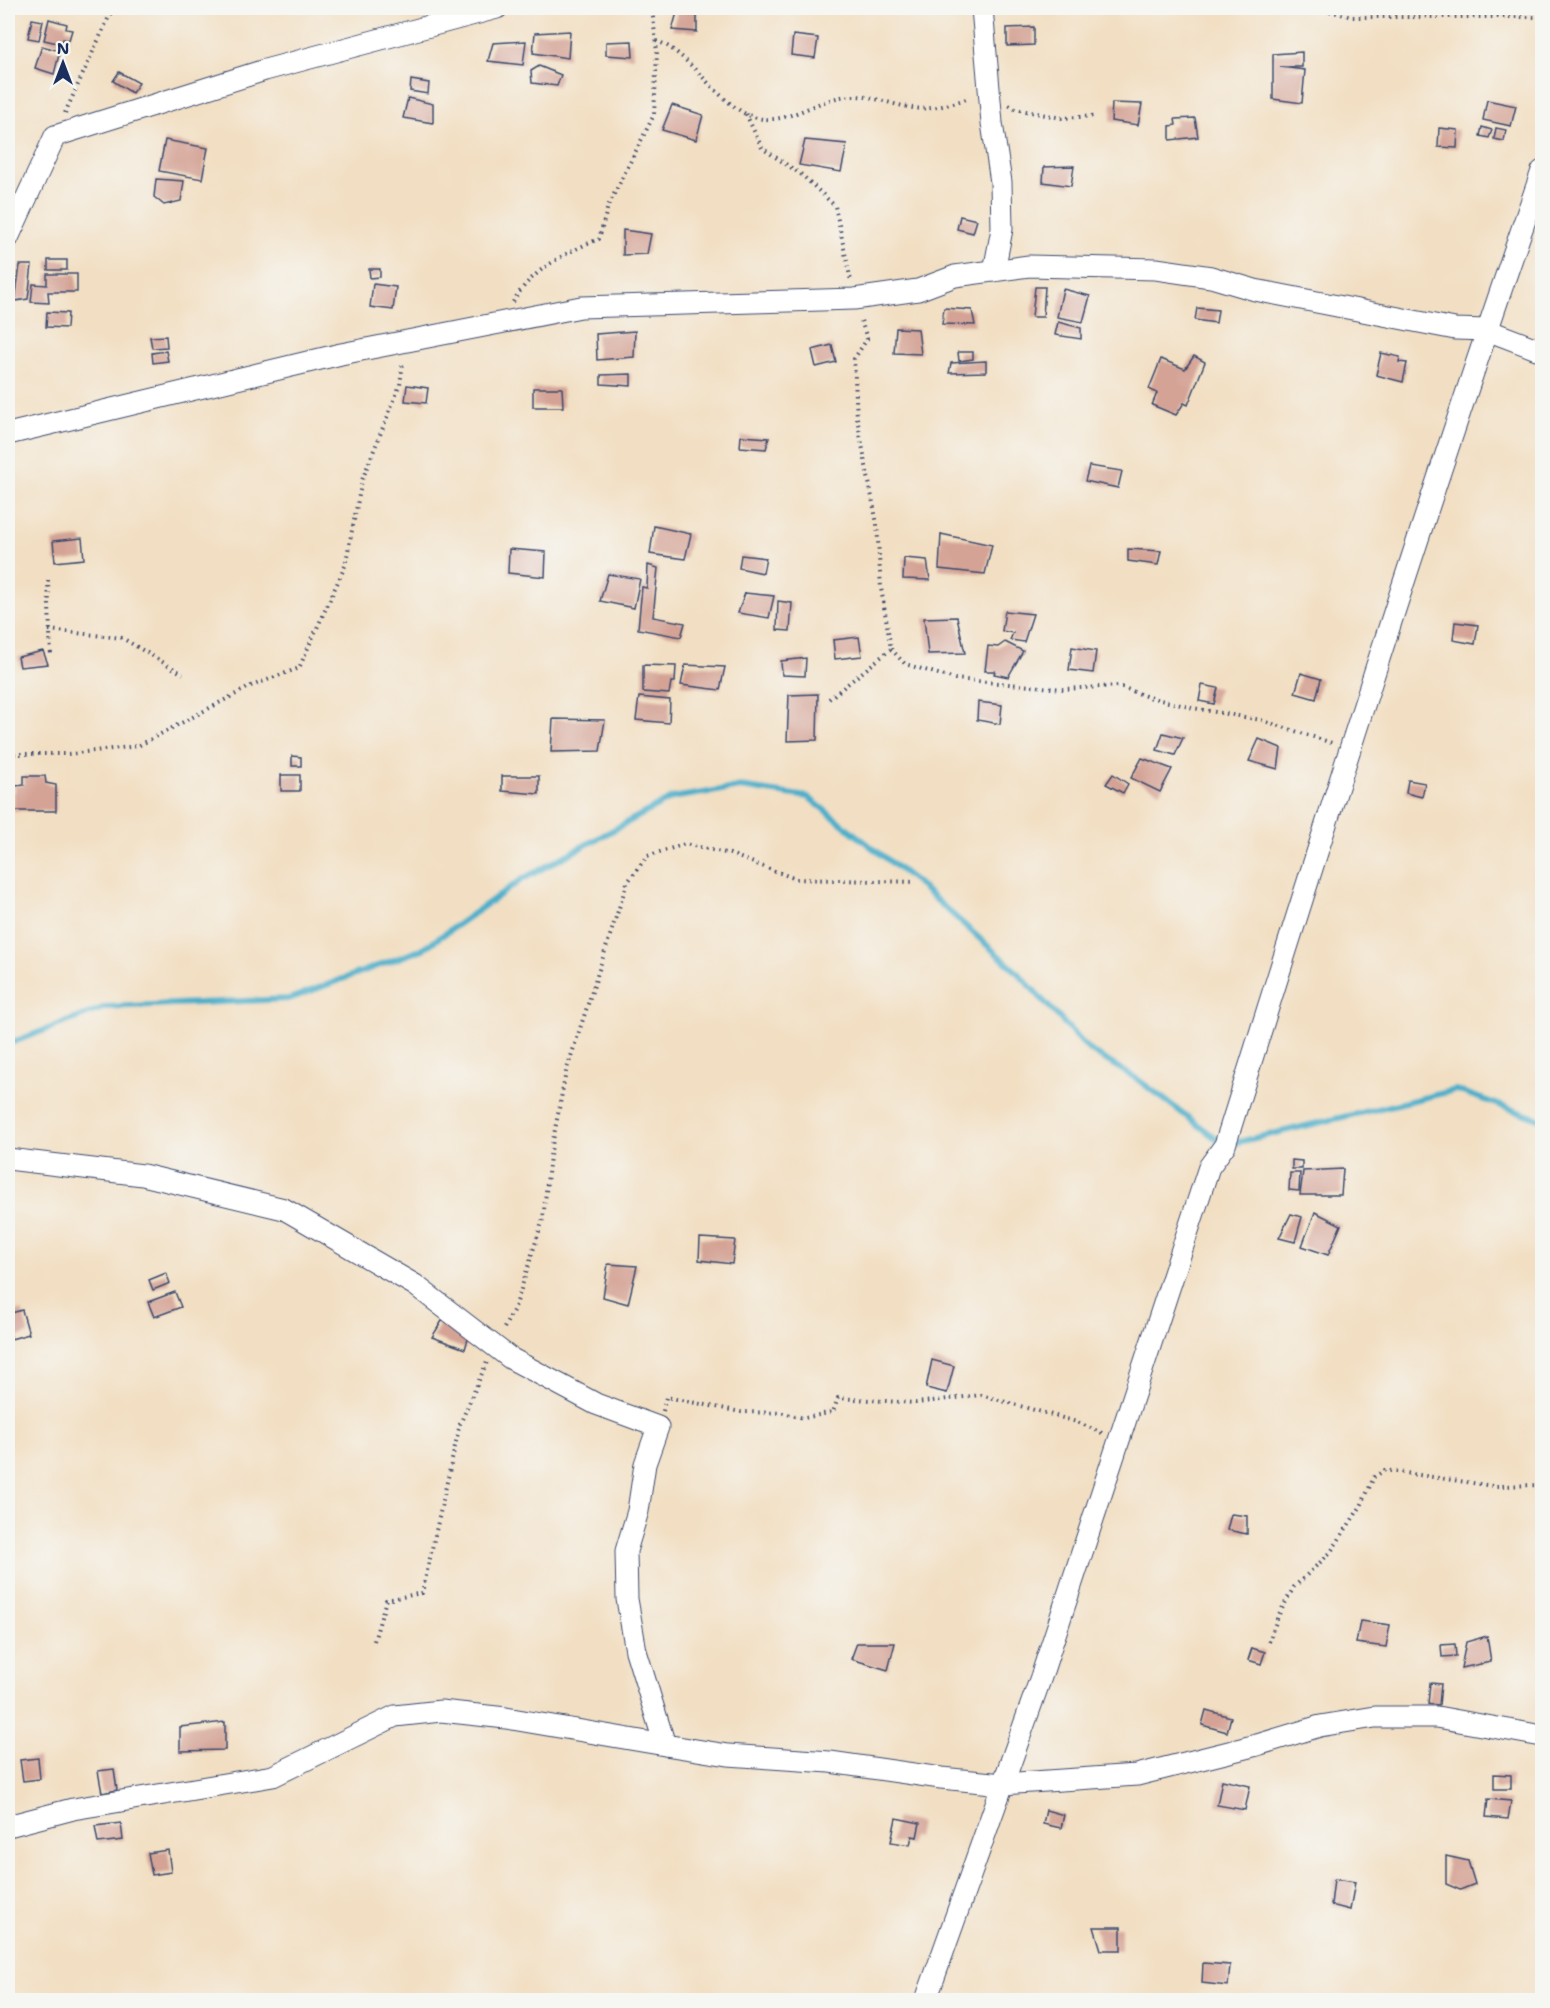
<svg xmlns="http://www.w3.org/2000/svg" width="1550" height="2008" font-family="'Shantell Sans',sans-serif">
  <rect width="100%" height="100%" fill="#f6f6f2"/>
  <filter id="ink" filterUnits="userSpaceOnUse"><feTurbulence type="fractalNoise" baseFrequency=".0167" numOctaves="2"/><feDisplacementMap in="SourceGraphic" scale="12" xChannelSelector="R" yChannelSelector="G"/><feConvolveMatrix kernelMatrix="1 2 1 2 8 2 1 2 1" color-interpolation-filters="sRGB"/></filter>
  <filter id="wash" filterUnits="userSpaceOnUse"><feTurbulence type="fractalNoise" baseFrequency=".008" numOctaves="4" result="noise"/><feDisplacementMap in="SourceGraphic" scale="24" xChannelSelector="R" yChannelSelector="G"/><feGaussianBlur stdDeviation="1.35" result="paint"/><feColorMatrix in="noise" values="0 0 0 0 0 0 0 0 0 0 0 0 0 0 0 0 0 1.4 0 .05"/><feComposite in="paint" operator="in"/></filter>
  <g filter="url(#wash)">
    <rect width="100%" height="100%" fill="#f2dfc3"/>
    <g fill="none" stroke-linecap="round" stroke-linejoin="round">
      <g stroke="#4bafca" stroke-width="6">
        <path d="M8,1044L106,1007L289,999L423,949L521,880L672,798L740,787L808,797L916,882L1015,970L1089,1050L1137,1079L1221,1142"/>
        <path d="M1230,1144L1456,1090L1542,1120"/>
      </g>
    </g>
    <g id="blocks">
      <g fill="#d4a395">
        <path d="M678,9H697V32L672,30Z"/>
        <path d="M32,19L43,21L39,40L28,38Z"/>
        <path d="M49,19L67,24L66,29L72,30L69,40L63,39L62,44L44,40Z"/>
        <path d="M1034,27V45L1007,46V28Z"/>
        <path d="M570,31L568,58L533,53L535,33Z"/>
        <path d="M793,35L818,38L815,58L791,55Z"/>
        <path d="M526,41L523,65L488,61L493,43Z"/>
        <path d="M632,41L633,57L606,55V42Z"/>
        <path d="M42,46L60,51L54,74L35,68Z"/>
        <path d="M1302,52V67H1280L1305,70L1302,103L1273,99V54Z"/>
        <path d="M539,66L561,75L557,86L532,83L531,71Z"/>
        <path d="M119,72L139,83L132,93L113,81Z"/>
        <path d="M411,80L429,83L428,94L410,91Z"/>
        <path d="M408,98L433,104V123L403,118Z"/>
        <path d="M1487,100L1516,106L1511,126L1483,120Z"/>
        <path d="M1112,103L1142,104L1138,125L1111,121Z"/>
        <path d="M672,105L703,115L696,140L662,130Z"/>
        <path d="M1195,118L1198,137L1170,140V126L1176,125L1175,119Z"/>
        <path d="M1482,127L1492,130L1489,138L1480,136Z"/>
        <path d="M1439,128L1458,130L1457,148L1438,147Z"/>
        <path d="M1496,128L1506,130L1504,141L1494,139Z"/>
        <path d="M165,140L208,148L202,179L159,171Z"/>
        <path d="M805,140L847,144L841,172L799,165Z"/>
        <path d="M1074,166L1071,186L1043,182L1044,167Z"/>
        <path d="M156,179L184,181L181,201L164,205L154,197Z"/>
        <path d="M960,216L977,220L973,233L957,229Z"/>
        <path d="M623,230L651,234L647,254L623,255Z"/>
        <rect x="48" y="260" width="19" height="10"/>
        <path d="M20,265H32L28,299L15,301Z"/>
        <path d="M369,269H380V277L370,278Z"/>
        <path d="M47,274H77V292H48L49,303L31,302L33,284L47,285Z"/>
        <path d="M373,284L396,287L393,310L370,307Z"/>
        <path d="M1035,287H1045L1043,317H1032Z"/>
        <path d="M1063,289L1090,296L1083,322L1057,317Z"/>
        <path d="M944,308L972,310L975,325L942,324Z"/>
        <path d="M1197,308L1218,310L1216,323L1195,320Z"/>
        <path d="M47,312L68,313L67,328L46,327Z"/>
        <path d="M1058,322L1081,328V339L1055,335Z"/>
        <path d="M896,328L918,329L921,354L894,353Z"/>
        <path d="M635,331L634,357L597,360L596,334Z"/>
        <path d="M166,336L167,347L152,348L150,337Z"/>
        <path d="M832,345L836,362L816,367L812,350Z"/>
        <path d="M166,351L168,361L153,363L152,353Z"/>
        <path d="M958,352H973V359L959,361Z"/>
        <path d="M1381,353L1400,357L1399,362L1407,363L1403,382L1376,375Z"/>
        <path d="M1194,356L1205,362L1188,405L1184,403L1176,415L1152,405L1157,393L1149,389L1161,359L1185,369Z"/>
        <path d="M986,361V372L949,373L951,363Z"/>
        <path d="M631,374V386L601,384V375Z"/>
        <path d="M407,385L428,388L426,403L405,401Z"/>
        <path d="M533,388H562L563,407H533Z"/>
        <path d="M741,436L769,438L766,449L740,447Z"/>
        <path d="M1089,466L1122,471L1118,488L1085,481Z"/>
        <path d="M654,526L691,534L685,559L650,554Z"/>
        <path d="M941,534L992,545L985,574L939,569Z"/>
        <path d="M82,538L84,559L55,562L53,541Z"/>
        <path d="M509,549L546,552L545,577L508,573Z"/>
        <path d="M1128,549L1161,551L1158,565L1128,561Z"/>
        <path d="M741,555L766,558L763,573L739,568Z"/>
        <path d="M904,558L927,560L930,580L903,579Z"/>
        <path d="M648,565L658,568L653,617L685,623L681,637L638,629L642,587L647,588Z"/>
        <path d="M608,574L640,579L634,608L600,601Z"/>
        <path d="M745,593L774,596L769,618L738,613Z"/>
        <path d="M778,601L792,603L790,631L777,630Z"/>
        <path d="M1005,611L1033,614L1024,642L1010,640L1013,633L1002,631Z"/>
        <path d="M957,617L965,653L928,654L924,618Z"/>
        <path d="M1455,622L1478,625L1475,644L1453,640Z"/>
        <path d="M859,637L862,656L835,659L833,640Z"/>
        <path d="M1005,642L1023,651L1008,677L994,674L995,671H985L988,646L998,647Z"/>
        <path d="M1072,647L1096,651L1093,673L1069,670Z"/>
        <path d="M43,651L48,664L20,667L18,657Z"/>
        <path d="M806,658L805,676L782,675L781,661Z"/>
        <path d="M643,665L676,666L675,682H671L669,694L643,692Z"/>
        <path d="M685,665L725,667L720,690L681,685Z"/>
        <path d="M1301,673L1321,679L1316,699L1295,693Z"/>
        <path d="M1202,685L1218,688L1214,704L1199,701Z"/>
        <path d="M818,694L817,740L787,741L789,695Z"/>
        <path d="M639,697L670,700L669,723L636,720Z"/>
        <path d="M978,702L1002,705L1000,724L977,720Z"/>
        <path d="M553,719L605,720L600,751L551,752Z"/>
        <path d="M1163,733L1183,738L1175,755L1157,750Z"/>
        <path d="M1259,739L1281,748L1278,769L1249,761Z"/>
        <path d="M292,756L301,757V766H292Z"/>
        <path d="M1142,758L1172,769L1160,792L1131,778Z"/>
        <path d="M1113,774L1128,784L1123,793L1106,784Z"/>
        <rect x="281" y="775" width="19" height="16"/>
        <path d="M24,776H45L46,783L56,785V811H14V786L24,785Z"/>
        <path d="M502,776H539V794L502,791Z"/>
        <path d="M1408,780L1425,783L1422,797L1406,793Z"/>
        <path d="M1292,1160L1302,1161V1169H1292Z"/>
        <path d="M1343,1169L1341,1195H1300L1303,1171Z"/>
        <path d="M1290,1173H1300L1299,1191L1289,1190Z"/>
        <path d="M1315,1212L1341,1225L1328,1255L1302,1246Z"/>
        <path d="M1291,1214L1302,1217L1295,1242L1279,1238Z"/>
        <path d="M700,1238L735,1240L732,1264L699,1260Z"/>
        <path d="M608,1264L637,1266L628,1304L603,1297Z"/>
        <path d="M166,1273L170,1283L153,1290L149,1280Z"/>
        <path d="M175,1292L181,1307L154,1317L148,1302Z"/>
        <path d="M22,1310L29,1334L11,1339L8,1314Z"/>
        <path d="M445,1316L472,1326L465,1349L432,1337Z"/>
        <path d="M932,1360L954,1366L947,1393L926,1388Z"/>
        <path d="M1231,1514L1247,1516V1534L1227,1530Z"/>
        <path d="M1360,1621L1390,1625L1386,1647L1356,1643Z"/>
        <path d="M1487,1636L1491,1662L1461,1668L1466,1642Z"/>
        <path d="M857,1643H895L888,1670L851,1659Z"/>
        <path d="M1455,1644L1456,1656L1442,1657L1441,1645Z"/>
        <path d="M1252,1648L1265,1652L1261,1664L1248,1660Z"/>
        <path d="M1430,1683L1441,1684L1439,1705L1428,1704Z"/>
        <path d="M1206,1710L1231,1717L1227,1732L1202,1725Z"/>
        <path d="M225,1722V1750L180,1751V1727Z"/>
        <path d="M38,1758L40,1779L23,1781L20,1760Z"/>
        <path d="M114,1769L117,1790L102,1793L98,1771Z"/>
        <path d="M1494,1774L1511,1775V1789H1494Z"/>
        <path d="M1222,1780L1250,1786L1245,1810L1217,1805Z"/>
        <path d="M1488,1799L1511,1801L1508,1819L1486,1817Z"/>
        <path d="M1046,1810L1064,1815L1061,1828L1043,1824Z"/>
        <path d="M896,1818L920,1823L917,1837L912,1836L910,1845L891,1842Z"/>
        <path d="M121,1823L123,1840L98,1843L95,1826Z"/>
        <path d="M168,1850L171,1872L152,1875L148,1853Z"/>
        <path d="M1446,1856L1468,1861L1475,1884L1460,1890L1446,1884Z"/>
        <path d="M1334,1879L1355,1882L1350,1910L1331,1905Z"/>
        <path d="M1094,1927H1121V1950H1101Z"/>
        <path d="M1203,1963L1230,1965L1228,1986L1202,1983Z"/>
      </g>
    </g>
  </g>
  <g filter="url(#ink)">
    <use href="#blocks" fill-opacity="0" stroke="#3b496d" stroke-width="1.5"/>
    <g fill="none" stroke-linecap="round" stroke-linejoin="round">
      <defs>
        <g id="street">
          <path d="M982,8L992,123L1001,182L1002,229L994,271"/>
          <path d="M8,238L55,136L265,70L497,8"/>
          <path d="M8,434L341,354L581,307L854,299L918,290L955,276L1029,266L1156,269L1211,277L1255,290L1455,329L1487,330L1542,351"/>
          <path d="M8,1159L143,1175L284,1209L415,1285L510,1358L596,1404L658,1427L645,1464L638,1511L626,1551L627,1599L636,1651L665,1745L728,1755L830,1762L941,1778L1003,1784L1137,1775L1257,1745L1320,1726L1375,1717H1437L1542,1736"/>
          <path d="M8,1826L73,1809L273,1776L395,1716L441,1711L506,1718L665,1745"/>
          <path d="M926,2000L1041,1677L1209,1167L1225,1145C1327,819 1430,493 1542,171"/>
        </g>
      </defs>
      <use href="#street" stroke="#3b496d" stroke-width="23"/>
      <g stroke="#3b496d" stroke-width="4" stroke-dasharray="1.5 4.5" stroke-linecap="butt">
        <path d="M1318,8L1352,17H1542"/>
        <path d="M656,41C686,50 711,94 744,113C783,134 815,95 854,96C872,96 890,104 908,107C930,112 949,104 970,98"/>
        <path d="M1009,105L1015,109L1062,118L1096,116"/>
        <path d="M65,113L113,8"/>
        <path d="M746,114L762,148L802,175L835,206L851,281"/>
        <path d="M513,302C531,270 566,252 599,239L608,206L654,115L657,52L652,8"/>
        <path d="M48,580L51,657"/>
        <path d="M49,630L122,638L183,674"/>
        <path d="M891,649L905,664L955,679L1063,689L1119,686L1148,697L1193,708L1261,720L1332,743"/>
        <path d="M829,699L891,649L881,588L877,524L857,418L854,359L867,339L860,317"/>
        <path d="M8,754H68L138,746L251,686L299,668L345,566L362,480L400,385L403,362"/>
        <path d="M504,1328L516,1305L543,1219L550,1156L566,1072L627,883L647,856L685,844L730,854L796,879L916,882"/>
        <path d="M663,1411L666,1397L741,1412L783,1413L804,1418L833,1412L838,1398L916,1403L981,1395L1077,1422L1102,1433"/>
        <path d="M374,1641L386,1600L422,1593L460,1424L487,1362"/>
        <path d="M1269,1642L1278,1616L1294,1587L1330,1553L1361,1506L1374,1477L1385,1470L1493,1486L1542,1485"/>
      </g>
      <use href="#street" stroke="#fff" stroke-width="21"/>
    </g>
  </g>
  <rect width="1550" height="2008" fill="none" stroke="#f6f6f2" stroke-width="30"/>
  <g transform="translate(63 63)" stroke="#f6f6f2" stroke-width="4.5" paint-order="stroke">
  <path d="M0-4.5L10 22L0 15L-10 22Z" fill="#1b2f5e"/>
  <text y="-9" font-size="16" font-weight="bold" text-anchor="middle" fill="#1b2f5e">N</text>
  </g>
</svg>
